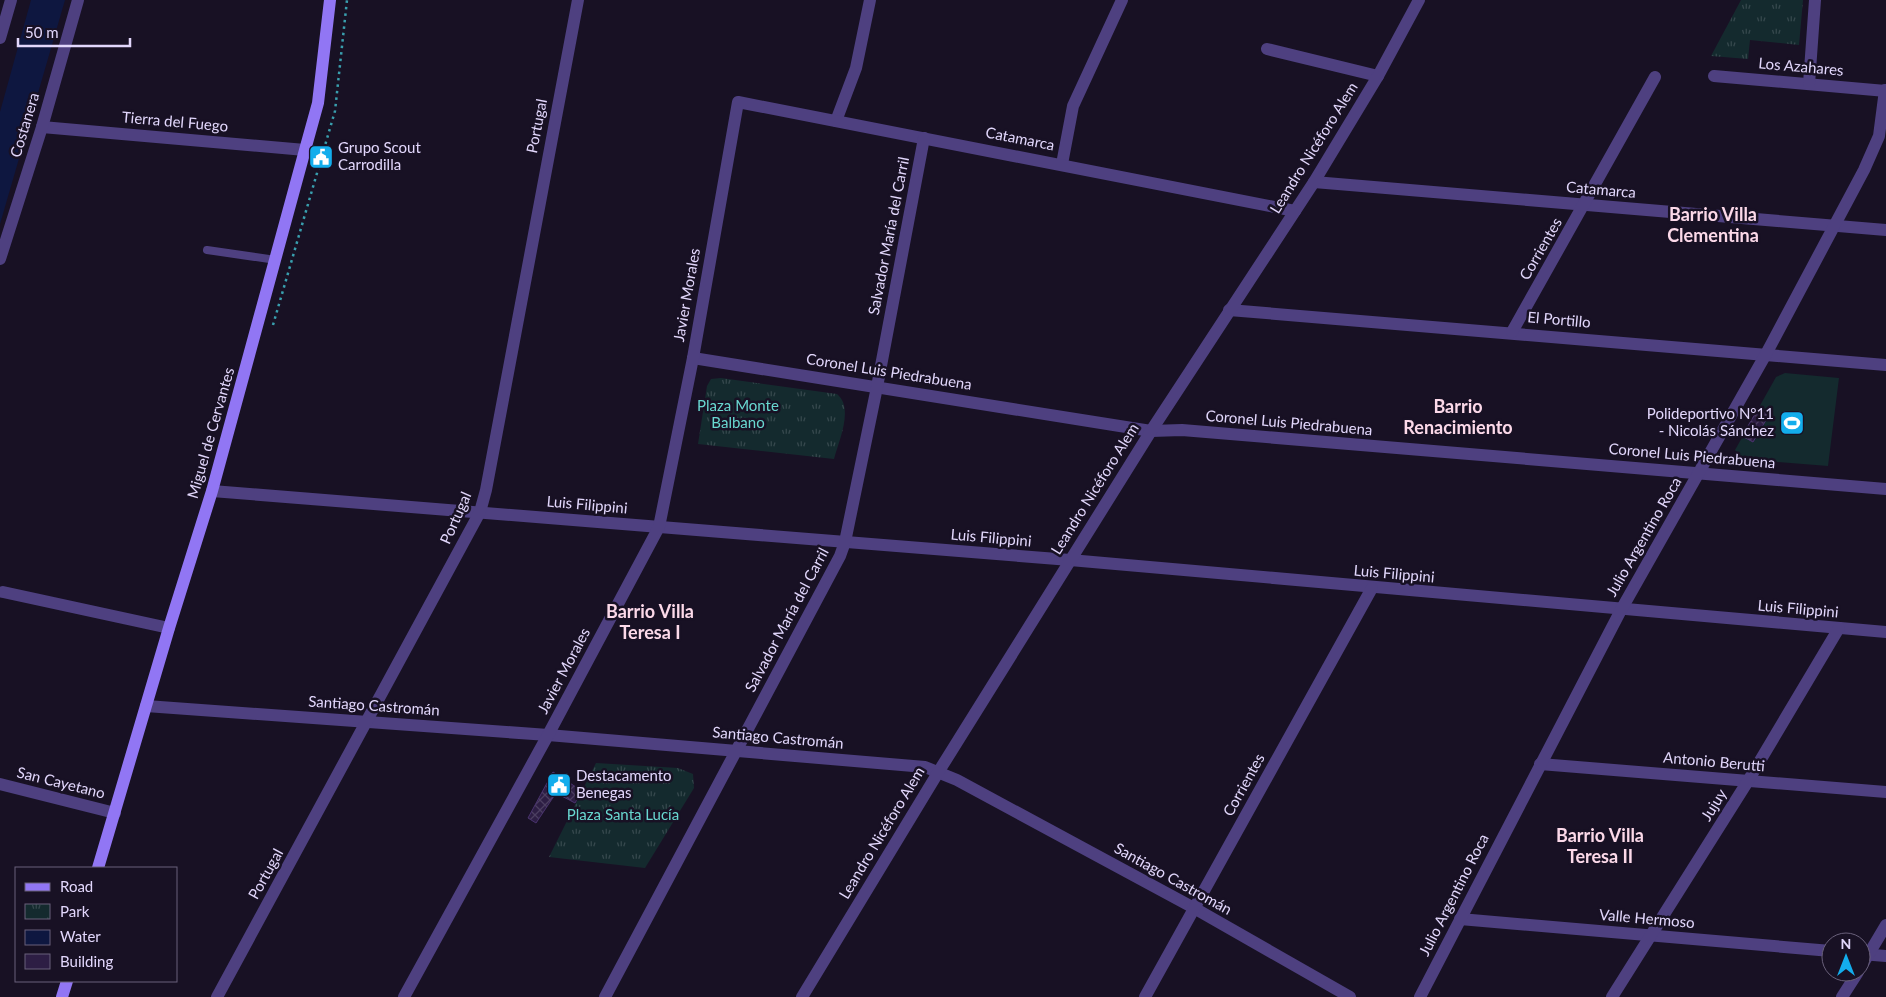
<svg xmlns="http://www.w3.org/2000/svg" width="1886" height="997" font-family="Lato,sans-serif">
  <defs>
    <pattern id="park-tufts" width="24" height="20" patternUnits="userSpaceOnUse" patternTransform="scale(1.25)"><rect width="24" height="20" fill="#142a2e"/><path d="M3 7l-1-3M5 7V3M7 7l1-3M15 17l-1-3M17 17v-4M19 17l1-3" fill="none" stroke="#36484d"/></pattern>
    <pattern id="building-cross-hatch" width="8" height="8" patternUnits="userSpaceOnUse" patternTransform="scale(1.25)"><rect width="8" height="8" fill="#2d1e44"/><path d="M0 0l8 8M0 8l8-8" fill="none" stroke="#4b3e60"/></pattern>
  </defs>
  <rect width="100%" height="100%" fill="#181124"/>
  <g fill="url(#park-tufts)">
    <path d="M1741,0H1803L1799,45L1750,40L1748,59L1711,56Z"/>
    <path d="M721,378L837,394C854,408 839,440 834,459L698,444L707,386L711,379Z"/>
    <path d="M596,763L678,768L693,774L694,788L645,868L549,857Z"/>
  </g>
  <path fill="#142a2e" d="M1785,373L1839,378L1828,466L1741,459L1735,450L1776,377Z"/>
  <path fill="#0e1740" d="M31,0H65L0,224V112Z"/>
  <g fill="url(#building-cross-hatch)" stroke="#49326e">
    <path d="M1758,409L1769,415L1753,442L1742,436Z"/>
    <path d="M553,772L582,791L575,803L556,793L536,823L528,818Z"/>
  </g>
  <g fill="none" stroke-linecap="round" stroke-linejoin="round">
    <path stroke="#399fae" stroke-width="2.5" stroke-dasharray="2.5 4" stroke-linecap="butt" d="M273,325L335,111L347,0"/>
    <path stroke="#4e4080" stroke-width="8" d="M207,250L276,260"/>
    <g stroke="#4e4080" stroke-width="12">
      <path d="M0,38L11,0"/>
      <path d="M1267,49L1378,76"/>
      <path d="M1714,76L1886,91"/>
      <path d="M1809,84L1815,0"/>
      <path d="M836,121L856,68L870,0"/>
      <path d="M42,127L305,150"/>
      <path d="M1062,164L1073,106L1122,0"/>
      <path d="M1314,182L1886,230"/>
      <path d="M0,259L42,127L78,0"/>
      <path d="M1229,310L1886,365"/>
      <path d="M1512,332L1655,77"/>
      <path d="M693,358L1151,431L1182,430L1886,489"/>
      <path d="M212,491L1070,560L1886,632"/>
      <path d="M3,592L169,628"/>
      <path d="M146,706L548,735L925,767L957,780L1194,908L1350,997"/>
      <path d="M1540,764L1886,792"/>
      <path d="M0,784L115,813"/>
      <path d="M1460,919L1831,951"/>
      <path d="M1861,954L1886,956"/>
      <path d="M1861,967L1886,925"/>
      <path d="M217,997L480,512L486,490L578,0"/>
      <path d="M404,997L548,735L659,527L693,358L738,102L1295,211"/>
      <path d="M605,997L840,556L845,542L877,387L924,138"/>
      <path d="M1145,997L1372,588"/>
      <path d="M1420,997L1621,610L1766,354L1864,170L1879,136L1885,90"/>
      <path d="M1612,997L1748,781L1839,628"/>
      <path d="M1842,997L1858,972"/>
    </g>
    <path stroke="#4e4080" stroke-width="12" d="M802,997L939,771L1151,431L1314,182L1378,76L1419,0"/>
    <g stroke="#9176f4" stroke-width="12">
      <path d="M98,868L169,628L212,491L305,150L318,103L330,0"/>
      <path d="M62,997L67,981"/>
    </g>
  </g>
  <defs>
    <symbol id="civic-square" viewBox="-11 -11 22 22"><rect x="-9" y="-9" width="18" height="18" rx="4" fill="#13adec" stroke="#181124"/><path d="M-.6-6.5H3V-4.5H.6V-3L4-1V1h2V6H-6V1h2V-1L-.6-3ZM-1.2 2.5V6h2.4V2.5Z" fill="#fff"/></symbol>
    <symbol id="stadium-square" viewBox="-11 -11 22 22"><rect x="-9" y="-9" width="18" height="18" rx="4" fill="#13adec" stroke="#181124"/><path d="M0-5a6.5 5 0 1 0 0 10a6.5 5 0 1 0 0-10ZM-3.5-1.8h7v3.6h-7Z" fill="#fff"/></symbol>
  </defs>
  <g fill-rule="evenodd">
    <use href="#civic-square" x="307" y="143" width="28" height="28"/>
    <use href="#stadium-square" x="1778" y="409" width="28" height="28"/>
    <use href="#civic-square" x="545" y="771" width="28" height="28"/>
  </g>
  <g text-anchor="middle" stroke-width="5" stroke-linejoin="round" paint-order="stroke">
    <g font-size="15" fill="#e2d7fc" stroke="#181124">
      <text transform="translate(1801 67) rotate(5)" y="5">Los Azahares</text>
      <text transform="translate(175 122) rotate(5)" y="5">Tierra del Fuego</text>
      <text transform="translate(25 125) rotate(-73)" y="5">Costanera</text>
      <text transform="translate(537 126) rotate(-79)" y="5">Portugal</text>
      <text transform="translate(1020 139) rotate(11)" y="5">Catamarca</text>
      <text transform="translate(1314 148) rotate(-58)" y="5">Leandro Nicéforo Alem</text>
      <text transform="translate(1601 190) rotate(5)" y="5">Catamarca</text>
      <text transform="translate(889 236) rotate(-79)" y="5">Salvador María del Carril</text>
      <text transform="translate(1541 249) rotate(-60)" y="5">Corrientes</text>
      <text transform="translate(687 295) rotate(-80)" y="5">Javier Morales</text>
      <text transform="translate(1559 320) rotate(5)" y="5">El Portillo</text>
      <text transform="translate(889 372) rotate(9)" y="5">Coronel Luis Piedrabuena</text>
      <text transform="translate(1289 423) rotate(5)" y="5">Coronel Luis Piedrabuena</text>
      <text transform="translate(211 433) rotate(-74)" y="5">Miguel de Cervantes</text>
      <text transform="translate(1692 456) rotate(5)" y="5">Coronel Luis Piedrabuena</text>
      <text transform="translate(1095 489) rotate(-58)" y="5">Leandro Nicéforo Alem</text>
      <text transform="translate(587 505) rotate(5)" y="5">Luis Filippini</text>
      <text transform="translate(456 518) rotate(-66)" y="5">Portugal</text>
      <text transform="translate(1644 537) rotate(-60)" y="5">Julio Argentino Roca</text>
      <text transform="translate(991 538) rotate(5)" y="5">Luis Filippini</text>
      <text transform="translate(1394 574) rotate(5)" y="5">Luis Filippini</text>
      <text transform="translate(1798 609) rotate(5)" y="5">Luis Filippini</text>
      <text transform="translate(787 620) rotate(-62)" y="5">Salvador María del Carril</text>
      <text transform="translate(564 671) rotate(-62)" y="5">Javier Morales</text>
      <text transform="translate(374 706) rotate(4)" y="5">Santiago Castromán</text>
      <text transform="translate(778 738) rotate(5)" y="5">Santiago Castromán</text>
      <text transform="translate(1714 762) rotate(5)" y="5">Antonio Berutti</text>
      <text transform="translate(61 783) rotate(14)" y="5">San Cayetano</text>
      <text transform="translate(1244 785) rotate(-61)" y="5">Corrientes</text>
      <text transform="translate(1714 805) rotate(-58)" y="5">Jujuy</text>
      <text transform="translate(882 833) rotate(-59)" y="5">Leandro Nicéforo Alem</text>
      <text transform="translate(266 874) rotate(-61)" y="5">Portugal</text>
      <text transform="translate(1173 879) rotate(29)" y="5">Santiago Castromán</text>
      <text transform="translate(1454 895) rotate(-63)" y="5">Julio Argentino Roca</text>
      <text transform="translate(1647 919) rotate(5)" y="5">Valle Hermoso</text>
    </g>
    <g font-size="15" fill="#e2d7fc" stroke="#181124" text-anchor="start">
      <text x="338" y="153">Grupo Scout<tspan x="338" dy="17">Carrodilla</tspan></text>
      <text x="1774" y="419" text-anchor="end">Polideportivo N°11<tspan x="1774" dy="17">- Nicolás Sánchez</tspan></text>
      <text x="576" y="781">Destacamento<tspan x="576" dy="17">Benegas</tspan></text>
    </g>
    <g font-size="15" fill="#69d7d0" stroke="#181124">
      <text x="738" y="411">Plaza Monte<tspan x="738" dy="17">Balbano</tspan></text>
      <text x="623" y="820">Plaza Santa Lucía</text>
    </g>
    <g font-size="18" font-weight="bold" fill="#fcd9e9" stroke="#181124">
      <text x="1713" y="221">Barrio Villa<tspan x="1713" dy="21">Clementina</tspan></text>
      <text x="1458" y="413">Barrio<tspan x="1458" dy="21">Renacimiento</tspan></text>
      <text x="650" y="618">Barrio Villa<tspan x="650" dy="21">Teresa I</tspan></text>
      <text x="1600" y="842">Barrio Villa<tspan x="1600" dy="21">Teresa II</tspan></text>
    </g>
  </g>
  <rect x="15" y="867" width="162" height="115" fill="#181124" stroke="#69607a"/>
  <rect x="25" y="883" width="25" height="8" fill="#9176f4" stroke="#69607a"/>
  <text x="60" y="892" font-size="15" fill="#e2d7fc">Road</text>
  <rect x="25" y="904" width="25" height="15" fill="url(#park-tufts)" stroke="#69607a"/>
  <text x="60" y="917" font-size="15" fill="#e2d7fc">Park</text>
  <rect x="25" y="930" width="25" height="15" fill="#0e1740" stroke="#69607a"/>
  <text x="60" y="942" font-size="15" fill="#e2d7fc">Water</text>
  <rect x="25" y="954" width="25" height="15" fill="#2d1e44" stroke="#69607a"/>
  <text x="60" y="967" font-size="15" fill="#e2d7fc">Building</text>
  <g transform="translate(1846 957)"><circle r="24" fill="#181124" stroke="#69607a"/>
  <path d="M0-4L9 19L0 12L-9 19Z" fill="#13adec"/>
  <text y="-8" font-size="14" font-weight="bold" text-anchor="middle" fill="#e2d7fc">N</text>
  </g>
  <path d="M18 38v8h112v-8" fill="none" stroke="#e2d7fc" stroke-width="2.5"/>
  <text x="25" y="38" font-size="15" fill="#e2d7fc" stroke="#181124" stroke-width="4" paint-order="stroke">50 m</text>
</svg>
